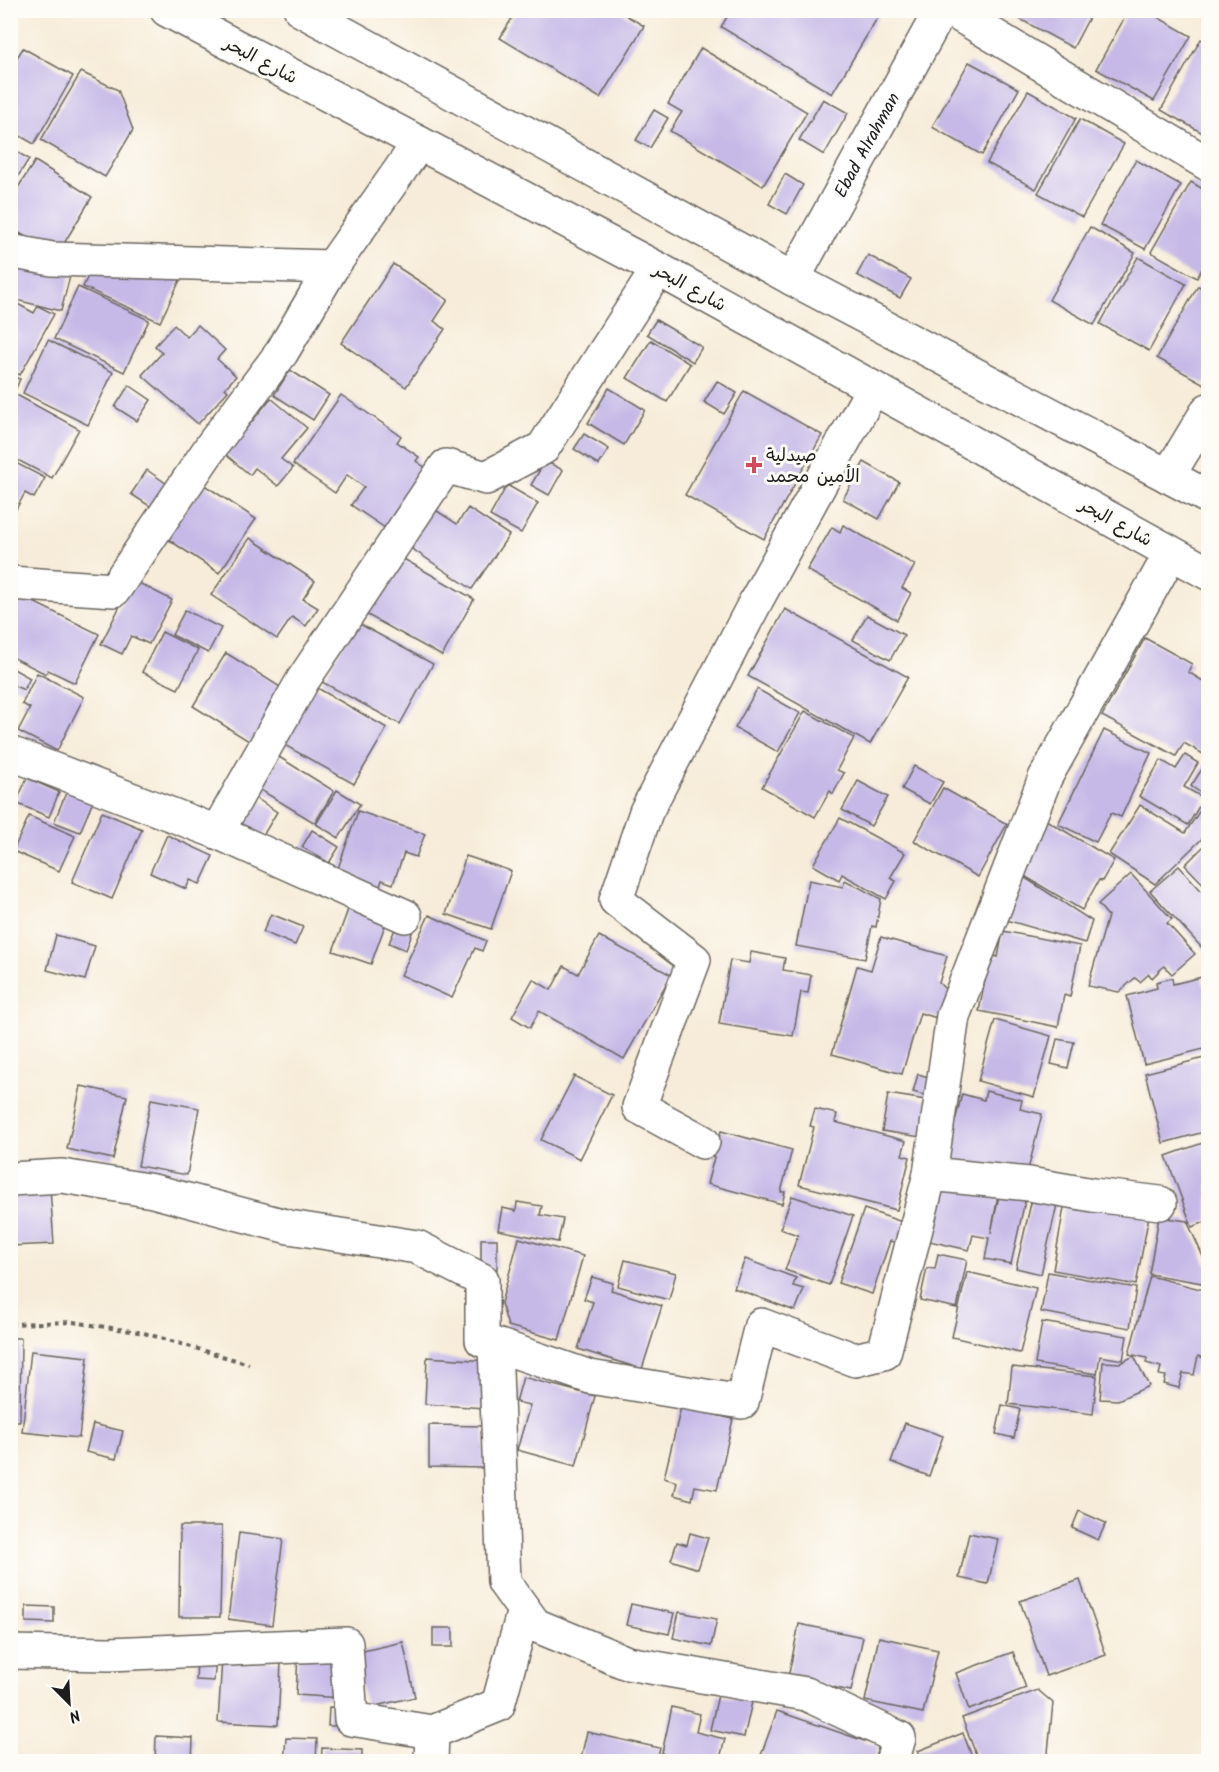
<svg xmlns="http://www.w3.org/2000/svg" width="1219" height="1772" font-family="Kalam,'Playpen Sans Arabic',sans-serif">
  <rect width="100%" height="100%" fill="#fdfcf7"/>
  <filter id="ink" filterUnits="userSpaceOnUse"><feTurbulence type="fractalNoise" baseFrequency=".0167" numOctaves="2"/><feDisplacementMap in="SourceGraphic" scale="12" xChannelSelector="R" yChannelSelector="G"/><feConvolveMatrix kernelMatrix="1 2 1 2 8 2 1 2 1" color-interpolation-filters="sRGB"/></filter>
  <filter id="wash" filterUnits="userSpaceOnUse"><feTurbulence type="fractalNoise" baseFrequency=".008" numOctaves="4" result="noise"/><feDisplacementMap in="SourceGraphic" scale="24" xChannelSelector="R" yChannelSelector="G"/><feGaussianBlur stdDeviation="1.35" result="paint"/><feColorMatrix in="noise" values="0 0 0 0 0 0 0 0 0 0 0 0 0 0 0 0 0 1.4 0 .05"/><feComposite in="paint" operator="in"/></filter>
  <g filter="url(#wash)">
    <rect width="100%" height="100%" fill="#f7ecd9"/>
    <g id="blocks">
      <g fill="#c6b9e7">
        <path d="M517,10H617L644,26L600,98L500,38Z"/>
        <path d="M731,10H882L832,94L721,27Z"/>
        <path d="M1008,10H1093L1073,48L1007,12Z"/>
        <path d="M1129,10H1145L1191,36L1154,101L1096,69Z"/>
        <path d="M1201,39L1208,44V136L1161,110Z"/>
        <path d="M23,48L73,76L34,144L10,130V69Z"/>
        <path d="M701,48L807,112L763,186L670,131L682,112L668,104Z"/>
        <path d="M969,62L1019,89L982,155L932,127Z"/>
        <path d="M81,72L118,90L133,130L105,177L41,140Z"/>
        <path d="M1028,91L1076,118L1036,189L987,163Z"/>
        <path d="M823,99L848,113L824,155L799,140Z"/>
        <path d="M654,110L668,118L650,148L636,140Z"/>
        <path d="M1080,119L1124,144L1082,217L1038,193Z"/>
        <path d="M10,148L29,159L10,189Z"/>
        <path d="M1136,160L1181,185L1145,249L1100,225Z"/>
        <path d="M35,161L92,197L63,245L43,248L10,227V200Z"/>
        <path d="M785,174L803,185L787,214L769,204Z"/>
        <path d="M1191,182L1208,192V257L1197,278L1151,252Z"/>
        <path d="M1090,227L1135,253L1094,325L1049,300Z"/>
        <path d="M868,255L911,279L900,298L857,275Z"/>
        <path d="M1138,257L1186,284L1149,351L1100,324Z"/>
        <path d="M22,260L71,272L61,311L12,299Z"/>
        <path d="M393,264L448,300L434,321L445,329L406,387L341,343Z"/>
        <path d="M93,265L181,278L160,322L83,287Z"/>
        <path d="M1198,286L1208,291V375L1204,384L1157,358Z"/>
        <path d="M78,287L149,320L124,372L54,339Z"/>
        <path d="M14,302L34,313L38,306L54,314L20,375L10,370V308Z"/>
        <path d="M656,320L702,347L693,362L647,334Z"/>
        <path d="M174,325L187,337L198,325L225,350L217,359L236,376L225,388L228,391L198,424L142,375L162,353L155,346Z"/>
        <path d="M48,340L113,372L88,425L23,393Z"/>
        <path d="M651,340L690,364L667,402L627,378Z"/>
        <path d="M290,370L329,395L313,420L274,395Z"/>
        <path d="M10,376L20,379L14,393L10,392Z"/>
        <path d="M717,381L737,393L724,414L704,402Z"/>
        <path d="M129,385L151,400L137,421L115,407Z"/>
        <path d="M609,388L645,410L624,445L588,423Z"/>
        <path d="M744,391L822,435L764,539L685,495Z"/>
        <path d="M15,394L79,429L52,478L10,456V402Z"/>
        <path d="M341,395L401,436L397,442L419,457L416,461L435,474L394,534L351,505L364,487L347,475L335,493L293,464Z"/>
        <path d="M271,398L307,428L281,459L293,468L278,486L255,468L250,475L225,454Z"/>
        <path d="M584,434L609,449L599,465L574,449Z"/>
        <path d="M10,460L45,478L34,498L25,493L10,520Z"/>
        <path d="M545,461L563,470L549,495L531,485Z"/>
        <path d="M864,462L899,482L879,519L843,499Z"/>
        <path d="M147,470L167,484L151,507L131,494Z"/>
        <path d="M203,484L256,519L219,573L166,538Z"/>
        <path d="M507,485L538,503L521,533L490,516Z"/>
        <path d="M431,507L457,524L468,508L509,535L472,589L405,544Z"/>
        <path d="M843,525L915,565L902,588L911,593L897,620L807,570L832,527L840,532Z"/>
        <path d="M250,538L315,581L303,599L318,608L306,626L292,617L277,639L211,595Z"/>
        <path d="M395,554L474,599L442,656L362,612Z"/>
        <path d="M133,580L172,600L149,644L131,636L122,654L101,644Z"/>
        <path d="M15,593L99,634L75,683L48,670L46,674L10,656V602Z"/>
        <path d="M785,609L908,677L870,744L748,676Z"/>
        <path d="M185,610L221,628L208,653L172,635Z"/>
        <path d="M867,615L904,635L890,660L853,640Z"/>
        <path d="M356,622L433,664L400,724L322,682Z"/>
        <path d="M162,632L198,650L178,689L142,672Z"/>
        <path d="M1145,638L1192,664L1188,672L1208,684V744L1203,754L1184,743L1176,756L1102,716Z"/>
        <path d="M226,653L285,690L252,743L193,706Z"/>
        <path d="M10,667L30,678L24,690L10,684Z"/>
        <path d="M37,673L84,697L57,751L18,731L30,708L22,704Z"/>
        <path d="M314,686L387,728L354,784L281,743Z"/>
        <path d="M757,689L800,713L778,752L735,728Z"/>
        <path d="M805,711L854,738L837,770L844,773L833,794L830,791L815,817L762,787Z"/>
        <path d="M1104,730L1151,753L1121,817L1111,813L1096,842L1058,824Z"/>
        <path d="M1185,755L1198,763L1184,787L1204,798L1188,825L1139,796L1161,760L1176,769Z"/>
        <path d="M279,757L334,791L315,823L259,789Z"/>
        <path d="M1208,760V798L1191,786Z"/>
        <path d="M914,766L943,782L930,804L902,789Z"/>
        <path d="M27,778L59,792L49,817L16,803Z"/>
        <path d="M858,781L888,797L871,826L842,810Z"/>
        <path d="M68,788L94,799L80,832L54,822Z"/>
        <path d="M943,788L1007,824L978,877L914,841Z"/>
        <path d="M337,790L360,804L339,838L316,824Z"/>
        <path d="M253,796L277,812L261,839L236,823Z"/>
        <path d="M1205,803L1208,805V833L1155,884L1109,854L1140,805L1185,833Z"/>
        <path d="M358,811L425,834L416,857L404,853L393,884L382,880L378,892L335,877Z"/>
        <path d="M102,812L142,829L112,899L72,882Z"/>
        <path d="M29,816L75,836L59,871L13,851Z"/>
        <path d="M840,818L905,853L890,878L896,881L886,899L842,874L839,880L813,865Z"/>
        <path d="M1046,820L1114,860L1102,881L1099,880L1082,910L1016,871Z"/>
        <path d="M312,830L339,847L329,863L302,847Z"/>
        <path d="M167,835L213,856L200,884L190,880L186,889L150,873Z"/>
        <path d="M1208,842V889L1185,865Z"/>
        <path d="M466,856L511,871L491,929L446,914Z"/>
        <path d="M1179,866L1208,898V947L1204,950L1150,891Z"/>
        <path d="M1016,872L1092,921L1085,943L1003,919Z"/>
        <path d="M1131,874L1172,919L1167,923L1195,954L1172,974L1164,966L1152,978L1149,974L1140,982L1135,978L1119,992L1088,986L1108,916L1098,904Z"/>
        <path d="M809,880L843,887L845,880L881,899L876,927L872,926L865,959L796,946Z"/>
        <path d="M350,904L388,917L371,964L333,951Z"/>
        <path d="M271,914L303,927L295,945L263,932Z"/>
        <path d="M429,915L486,941L482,951L475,948L452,998L401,975Z"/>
        <path d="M396,927L412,933L406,950L389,943Z"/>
        <path d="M1003,931L1080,946L1070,997L1064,995L1058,1027L979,1011L990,955L998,957Z"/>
        <path d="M56,935L95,946L85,980L47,970Z"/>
        <path d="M599,936L671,975L624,1059L539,1011L530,1028L512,1017L533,979L551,990L564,966L578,974Z"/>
        <path d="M881,937L947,956L939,983L951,995L944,1020L920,1013L902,1074L832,1054L857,966L871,970Z"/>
        <path d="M751,952L785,958L783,970L811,975L808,993L801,992L793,1036L719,1024L730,960L749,963Z"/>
        <path d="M1202,977L1208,1007V1048L1144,1064L1127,996L1157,988L1156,982L1172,978L1173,984Z"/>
        <path d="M995,1020L1051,1036L1034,1097L978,1081Z"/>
        <path d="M1057,1039L1074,1042L1068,1068L1051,1064Z"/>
        <path d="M1208,1057V1131L1163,1143L1145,1073Z"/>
        <path d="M918,1074L939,1080L935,1098L913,1092Z"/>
        <path d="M574,1076L612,1095L580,1159L541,1140Z"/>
        <path d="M81,1086L127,1096L113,1159L67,1149Z"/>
        <path d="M986,1091L1022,1100L1020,1109L1042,1114L1026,1178L944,1164L962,1094L984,1100Z"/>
        <path d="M888,1094L932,1101L927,1138L882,1131Z"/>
        <path d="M151,1099L199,1108L187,1175L138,1166Z"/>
        <path d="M815,1109L837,1114L835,1122L906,1141L902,1155L910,1157L897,1210L799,1185L814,1127L810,1126Z"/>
        <path d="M721,1131L792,1150L781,1192H785L782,1204L707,1184Z"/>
        <path d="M1208,1141V1221L1192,1227L1166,1156Z"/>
        <path d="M938,1183L998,1196L991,1233L1001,1186L1027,1192L1011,1264L985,1259L989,1238L973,1235L969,1250L925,1240Z"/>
        <path d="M50,1188L54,1244L10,1246V1190Z"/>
        <path d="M1034,1190L1059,1196L1041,1274L1016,1268Z"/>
        <path d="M792,1196L853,1216L829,1285L785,1270L798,1235L780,1229Z"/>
        <path d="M1066,1196L1150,1210L1136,1285L1053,1270Z"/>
        <path d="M517,1202L542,1206L540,1215L563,1219L558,1242L498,1230L502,1208L516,1211Z"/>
        <path d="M864,1209L911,1225L904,1245L890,1241L872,1294L838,1283Z"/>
        <path d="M1159,1217L1187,1221L1208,1268V1284L1149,1274Z"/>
        <path d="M519,1238L583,1256L559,1340L508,1326L501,1303Z"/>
        <rect x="481" y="1239" width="16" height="30"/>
        <path d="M938,1254L967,1260L957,1308L920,1300L927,1268L935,1269Z"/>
        <path d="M745,1259L796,1278L793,1286L804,1289L795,1311L734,1288Z"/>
        <path d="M625,1260L676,1273L669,1300L618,1286Z"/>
        <path d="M967,1272L1036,1288L1020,1353L952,1337Z"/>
        <path d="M1048,1272L1136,1288L1130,1328L1041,1312Z"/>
        <path d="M1150,1276L1208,1291L1207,1359L1198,1356L1194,1375L1183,1373L1179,1388L1164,1384L1166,1376L1159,1375L1161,1367L1146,1363L1147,1358L1129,1354Z"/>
        <path d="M592,1277L613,1283L611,1290L662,1306L642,1369L578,1349L593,1302L584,1299Z"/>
        <path d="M1042,1322L1127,1336L1123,1360L1100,1356L1097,1374L1035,1364Z"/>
        <path d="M10,1338H21L20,1421H10Z"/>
        <path d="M31,1351L88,1357L79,1438L22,1432Z"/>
        <path d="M1134,1356L1149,1386L1118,1400L1100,1399L1103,1362L1120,1363Z"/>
        <path d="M427,1357L488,1361L485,1408L425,1404Z"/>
        <path d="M1012,1367L1097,1376L1093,1414L1008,1404Z"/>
        <path d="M523,1377L595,1396L576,1466L517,1450L530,1405L516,1402Z"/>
        <path d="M1002,1405L1020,1409L1014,1438L996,1434Z"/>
        <path d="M681,1407L733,1419L717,1490L695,1486L692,1500L674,1495L677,1482L664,1478Z"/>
        <path d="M905,1423L943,1436L929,1476L891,1462Z"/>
        <path d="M93,1424L123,1431L116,1459L86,1452Z"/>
        <path d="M429,1425L484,1426V1468L429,1467Z"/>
        <path d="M1079,1511L1106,1523L1098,1540L1072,1528Z"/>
        <path d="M180,1526H222L220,1617H179Z"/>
        <path d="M239,1533L283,1539L272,1625L228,1619Z"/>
        <path d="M690,1533L708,1538L698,1569L671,1560L677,1542L687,1545Z"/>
        <path d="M969,1533L998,1539L988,1584L959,1578Z"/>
        <path d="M1080,1580L1106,1655L1046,1676L1020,1601Z"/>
        <path d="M631,1604L674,1613L669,1634L626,1625Z"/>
        <path d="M26,1606L54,1607V1623L26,1622Z"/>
        <path d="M679,1612L717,1619L711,1646L673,1638Z"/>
        <path d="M799,1624L863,1637L851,1691L788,1678Z"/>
        <rect x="433" y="1628" width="20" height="19"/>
        <path d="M879,1637L938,1650L923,1713L865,1701Z"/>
        <path d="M403,1642L415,1697L366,1708L354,1653Z"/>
        <path d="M1013,1652L1026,1688L969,1710L956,1673Z"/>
        <path d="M298,1653L345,1655L342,1698L296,1695Z"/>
        <path d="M197,1659L216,1660L214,1681L196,1680Z"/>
        <path d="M222,1659L281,1662L278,1725L218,1722Z"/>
        <path d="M1038,1690L1053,1703L1047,1762H979L962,1718Z"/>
        <path d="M718,1695L752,1702L744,1737L710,1730Z"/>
        <path d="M329,1707L345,1708L344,1726H328Z"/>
        <path d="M672,1707L700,1714L696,1732L725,1739L719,1762H660Z"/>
        <path d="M777,1711L879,1746L873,1762H781L761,1755Z"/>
        <path d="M587,1732L660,1748L657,1762H580Z"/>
        <path d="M963,1733L974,1762H922L918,1751Z"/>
        <path d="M156,1736L193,1738L192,1762H155Z"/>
        <path d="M286,1738L317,1739L316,1762H284Z"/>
        <path d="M322,1748L362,1750V1762H321Z"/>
      </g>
    </g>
  </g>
  <g filter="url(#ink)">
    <use href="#blocks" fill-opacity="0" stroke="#69655e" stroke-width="1.5"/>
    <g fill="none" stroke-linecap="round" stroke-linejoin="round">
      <defs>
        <g id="minor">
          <path d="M951,10L1208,164"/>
          <path d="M10,251L52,259L332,267"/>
          <path id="s1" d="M793,279L941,10"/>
          <path d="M1168,476L1208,410"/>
          <path d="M10,583L114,590L213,444L282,352L332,267L419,143"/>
          <path d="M10,753L217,832L405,916"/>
          <path d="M217,832L303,680L446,466L486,478L543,448L658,269"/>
          <path d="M703,1142L639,1107L694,960L616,900L646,812L757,599L873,388"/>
          <path d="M930,1174L1029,1184L1093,1195L1160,1203"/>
          <path d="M10,1179L62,1176L153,1191L289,1227L417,1247L482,1280V1340L590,1377L742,1402L761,1325L855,1360L884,1353L930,1174L953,1016L1045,778L1171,553"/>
          <path d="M495,1345L504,1582L535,1625L627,1663L806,1694L899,1738L892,1762"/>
          <path d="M10,1652L109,1654L346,1644L351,1719L432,1732L498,1705L524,1610"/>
          <path d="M431,1762L432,1732"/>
        </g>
        <g id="major">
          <path d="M167,10L658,269L1208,573"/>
          <path d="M301,10L793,279L1208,497"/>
        </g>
      </defs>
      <use href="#minor" stroke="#69655e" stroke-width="36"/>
      <use href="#major" stroke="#69655e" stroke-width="36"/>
      <path stroke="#69655e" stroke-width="4" stroke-dasharray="4.5 4.5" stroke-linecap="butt" d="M10,1324L73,1322L144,1333L249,1364"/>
      <use href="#minor" stroke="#fff" stroke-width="33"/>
      <use href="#major" stroke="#fff" stroke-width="33"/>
    </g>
  </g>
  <path fill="#d1495b" stroke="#fdfcf7" stroke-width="2" d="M751 456h6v6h6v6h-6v6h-6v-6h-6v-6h6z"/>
  <g text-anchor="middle" stroke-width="6" stroke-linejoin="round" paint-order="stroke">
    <g font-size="18" fill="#1c1c1c" stroke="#fdfcf7">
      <text transform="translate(261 60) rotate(28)" y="6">شارع البحر</text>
      <text dy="6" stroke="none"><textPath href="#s1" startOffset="153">Ebad Alrahman</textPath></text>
      <text transform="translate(690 287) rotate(29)" y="6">شارع البحر</text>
      <text transform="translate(1116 522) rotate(29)" y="6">شارع البحر</text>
    </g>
    <g font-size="18" fill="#1c1c1c" stroke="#fdfcf7" text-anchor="start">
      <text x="766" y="461">صيدلية<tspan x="766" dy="21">الأمين محمد</tspan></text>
    </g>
  </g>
  <rect width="1219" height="1772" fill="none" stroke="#fdfcf7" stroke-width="36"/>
  <g transform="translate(69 1703) rotate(156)" stroke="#fdfcf7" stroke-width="4.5" paint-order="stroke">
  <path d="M0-4.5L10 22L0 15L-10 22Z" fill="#1c1c1c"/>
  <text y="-9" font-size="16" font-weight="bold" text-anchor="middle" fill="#1c1c1c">N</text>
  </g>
</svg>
